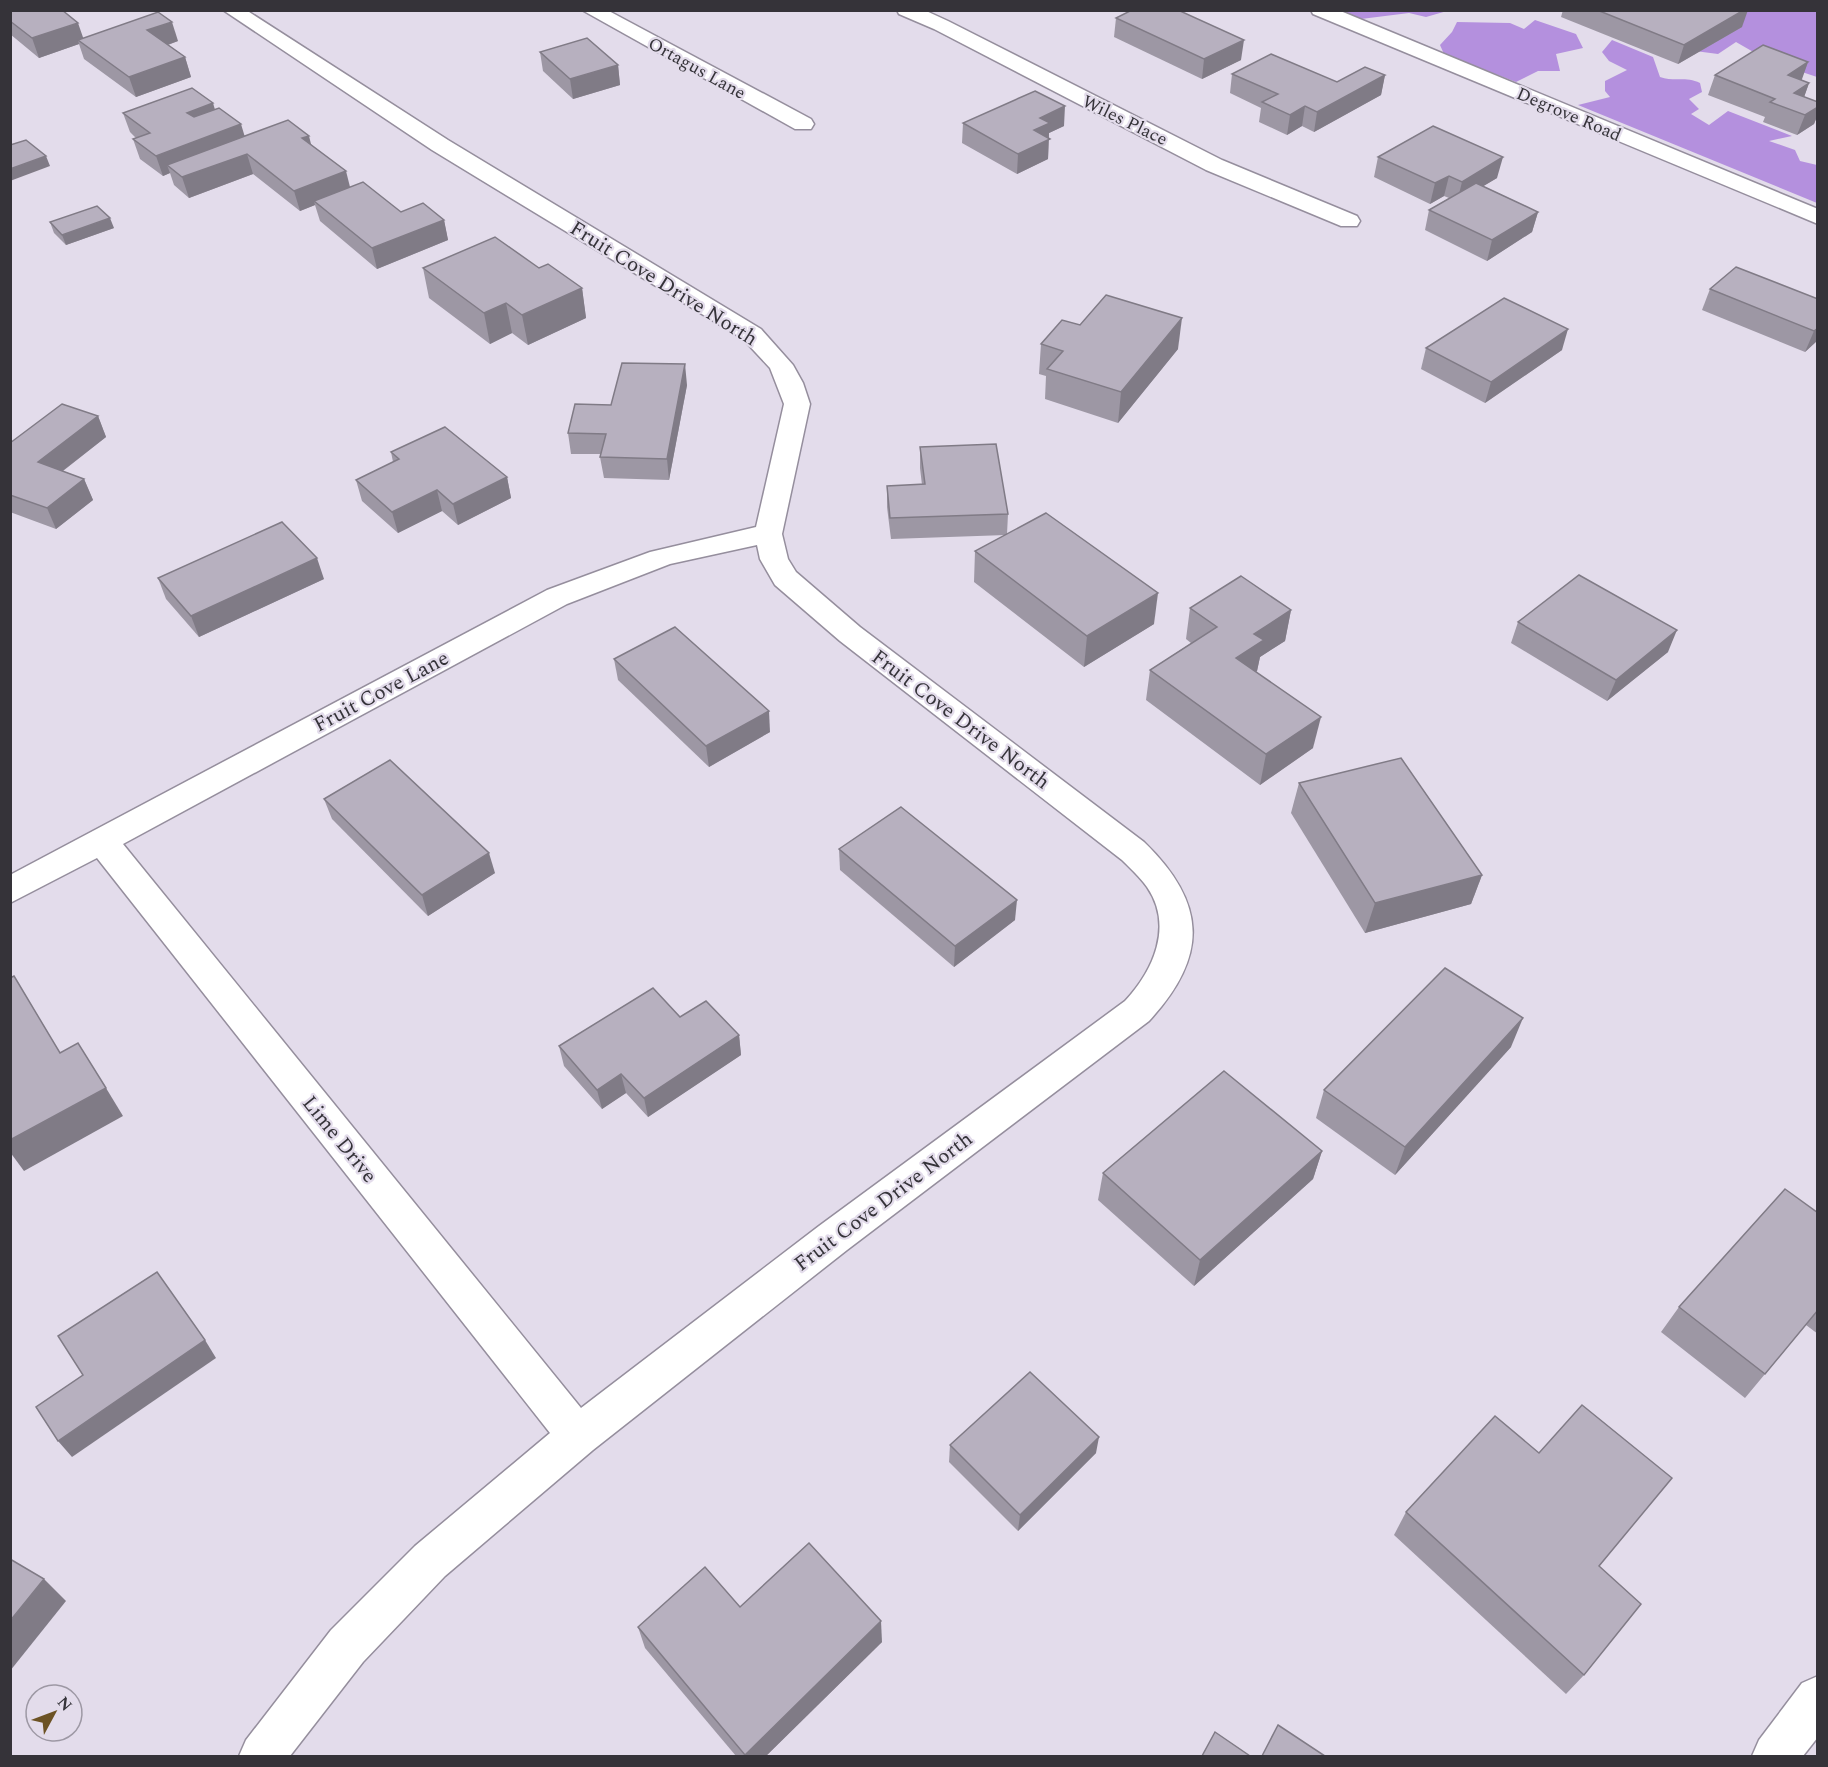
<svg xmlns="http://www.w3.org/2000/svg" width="1828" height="1767" font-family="Spectral,serif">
  <rect width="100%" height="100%" fill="#e3dceb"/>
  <g fill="#b490de">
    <path d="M1341,11L1446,10L1447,11L1426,17L1409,13L1361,19Z"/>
    <path d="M1643,11H1817V77L1769,61L1736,42L1718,54L1695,51Z"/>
    <path d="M1535,20L1576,34L1583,48L1556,54L1560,71H1538L1516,82L1444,54L1440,45L1452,32L1457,22L1510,23L1524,29Z"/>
    <path d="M1612,40L1653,57L1660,77C1674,82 1686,76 1700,83L1702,92L1689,99L1699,109L1691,114L1709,125L1728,111L1792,136L1769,141L1795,150L1800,161L1817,165V203L1578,105L1610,97L1605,91V81L1627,70L1609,61L1602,52Z"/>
  </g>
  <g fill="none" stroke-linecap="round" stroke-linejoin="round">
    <defs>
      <g id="minor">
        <path d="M223,10H246L448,140L761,329L793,365L803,383L810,404L782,534L788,559L796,572L860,627L1144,842C1207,903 1209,956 1149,1021L847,1250L593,1450L445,1576L363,1662L290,1756H239L246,1740L331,1630L415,1546L550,1433L97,858L10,903V875L547,590L650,552L756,527L784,404L770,368L743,339L432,150ZM757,545L760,559L775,585L840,641L1122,860C1130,868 1140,877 1147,887C1174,926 1153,971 1125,1001L819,1226L581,1408L123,844L567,604L670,564Z"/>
        <path d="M582,10H607L811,119L814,124L811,129H795Z"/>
        <path d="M897,10H924L948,21L1222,160L1357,216L1360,221L1357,226H1341L1206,170L934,29L899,14Z"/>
        <path d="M1311,10H1338L1818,209V224L1313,14Z"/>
        <path d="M1818,1676V1737L1803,1756H1752L1759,1740L1802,1683Z"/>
      </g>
    </defs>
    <use href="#minor" stroke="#958e9d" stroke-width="3"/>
    <use href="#minor" fill="#fff" fill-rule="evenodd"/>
  </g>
  <g fill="#9d97a4">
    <path d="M10,10L83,38L178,41L168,45L185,57L191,77L136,97L84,59L79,44L39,58L10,34Z"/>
    <path d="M1563,10H1692L1742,27L1678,64L1561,17Z"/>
    <path d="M1116,18L1241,60L1202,79L1114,37Z"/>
    <path d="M540,52L618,65L620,85L573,99L543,71Z"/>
    <path d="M1808,62L1801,80L1809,83L1804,97L1818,102V114L1814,124L1797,135L1763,122L1765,117L1708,95L1715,75Z"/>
    <path d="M1232,74L1337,82L1385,75L1381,95L1314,132L1302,126L1287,135L1259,122L1261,108L1230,93Z"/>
    <path d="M215,110L245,136L311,145L350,188L401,212L444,220L448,240L377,269L320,221L315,205L300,211L253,174L189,198L174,185L170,173L163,176L140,159L133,139L136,138L130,132L123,113Z"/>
    <path d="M963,123L1064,126L1049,133L1048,159L1017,174L962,143Z"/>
    <path d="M1378,157L1497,178L1483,186L1538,212L1532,232L1487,261L1425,230L1429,210L1449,198L1444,196L1430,204L1374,177Z"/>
    <path d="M50,222L114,228L66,245L54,233Z"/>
    <path d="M423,268H539L582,288L586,318L528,345L512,333L490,344L429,298Z"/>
    <path d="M1710,289L1818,299V340L1805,352L1702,310Z"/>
    <path d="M1080,325L1178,349L1118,423L1045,399L1046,376L1039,374L1041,344Z"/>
    <path d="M1426,348L1562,350L1485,403L1421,369Z"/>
    <path d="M687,385L669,480L604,478L600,457L601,454H571L568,433L611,405Z"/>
    <path d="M98,416L106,437L63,471L84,479L93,500L56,529L10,512V443Z"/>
    <path d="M920,447L1008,514L1007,534L1154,624L1084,667L974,582L975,551L1006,535L891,539L887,507V486L922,485L920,468Z"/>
    <path d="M391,452L507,477L511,498L458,525L442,511L398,533L362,501L356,480L393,462Z"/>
    <path d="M158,578L324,579L199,637L166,599Z"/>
    <path d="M1190,608L1291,610L1285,641L1260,657L1257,671L1256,672L1313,748L1260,785L1146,700L1150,670L1191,643L1186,639Z"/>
    <path d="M1518,622L1668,652L1607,701L1511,643Z"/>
    <path d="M614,659L770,732L709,767L618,680Z"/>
    <path d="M1299,783L1482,875L1471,904L1365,933L1291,813Z"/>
    <path d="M324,799L495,873L428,916L332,819Z"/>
    <path d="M839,849L1015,920L954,967L840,870Z"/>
    <path d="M739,1035L741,1055L648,1117L626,1093L602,1109L564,1066L559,1046Z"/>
    <path d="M1511,1047L1395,1175L1316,1118L1324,1090Z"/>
    <path d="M1322,1151L1313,1179L1194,1286L1098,1200L1103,1173Z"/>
    <path d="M1818,1213V1334L1806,1325L1745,1398L1661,1332L1679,1307Z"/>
    <path d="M950,1445L1096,1453L1018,1531L949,1462Z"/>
    <path d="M1406,1512L1599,1566L1584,1675L1566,1694L1394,1535Z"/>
    <path d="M740,1607L882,1642L766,1756H736L645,1648L638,1627Z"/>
  </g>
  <g fill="#807b86">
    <path d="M1744,10H1748L1742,27L1678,64L1684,45Z"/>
    <path d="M172,22L178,41L153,50L147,30Z"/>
    <path d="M78,23L85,43L78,40L79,44L39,58L32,38Z"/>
    <path d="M1244,40L1241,60L1202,79L1204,59Z"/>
    <path d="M185,57L191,77L136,97L129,77Z"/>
    <path d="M1808,62L1801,82L1788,75Z"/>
    <path d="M618,65L620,85L573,99L570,79Z"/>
    <path d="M1385,75L1381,95L1314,132L1317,112Z"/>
    <path d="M1809,83L1802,103L1794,93Z"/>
    <path d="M213,103L219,123L194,133L187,113Z"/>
    <path d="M1065,106L1064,126L1049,133L1048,159L1017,174L1018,154L1034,130L1040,118Z"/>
    <path d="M1305,106L1302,126L1287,135L1290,115Z"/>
    <path d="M1818,107V114L1814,124L1797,135L1805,115Z"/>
    <path d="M241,124L247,144L167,165L170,173L163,176L156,156Z"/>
    <path d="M309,136L314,156L302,138Z"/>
    <path d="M247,154L253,174L189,198L182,177Z"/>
    <path d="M46,156L50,166L10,181V169Z"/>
    <path d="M1503,157L1497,178L1457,202L1462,182Z"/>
    <path d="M346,171L351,191L314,201L315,205L300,211L294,191Z"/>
    <path d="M1449,176L1444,196L1430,204L1435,183Z"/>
    <path d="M1538,212L1532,232L1487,261L1492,240Z"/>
    <path d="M110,218L114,228L66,245L62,235Z"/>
    <path d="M444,220L448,240L377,269L372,248Z"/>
    <path d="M582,288L586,318L528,345L522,315Z"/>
    <path d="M506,303L512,333L490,344L484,313Z"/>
    <path d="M1182,318L1178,349L1118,423L1121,392Z"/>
    <path d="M1818,328V340L1805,352L1814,331Z"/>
    <path d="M1568,329L1562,350L1485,403L1491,382Z"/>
    <path d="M685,364L687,385L669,480L667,459Z"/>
    <path d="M98,416L106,437L47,483L38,462Z"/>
    <path d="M507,477L511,498L458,525L453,504Z"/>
    <path d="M84,479L93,500L56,529L47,508Z"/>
    <path d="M437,490L442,511L398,533L392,512Z"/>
    <path d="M317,558L324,579L199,637L191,616Z"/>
    <path d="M1158,593L1154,624L1084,667L1087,636Z"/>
    <path d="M1291,610L1285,641L1260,657L1257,671L1231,689L1236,658L1254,634Z"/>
    <path d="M1677,630L1668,652L1607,701L1616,680Z"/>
    <path d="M769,711L770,732L709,767L706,746Z"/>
    <path d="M1321,717L1313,748L1260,785L1266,754Z"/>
    <path d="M489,853L495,873L428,916L422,895Z"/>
    <path d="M1482,875L1471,904L1365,933L1375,903Z"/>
    <path d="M1017,900L1015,920L954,967L955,946Z"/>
    <path d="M1523,1018L1511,1047L1395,1175L1405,1147Z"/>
    <path d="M739,1035L741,1055L648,1117L644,1098Z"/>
    <path d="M621,1074L626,1093L602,1109L597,1090Z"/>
    <path d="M106,1088L123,1116L24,1171L10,1152V1140Z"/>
    <path d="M1322,1151L1313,1179L1194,1286L1200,1260Z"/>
    <path d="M205,1340L216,1358L72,1457L58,1441Z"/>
    <path d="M1099,1437L1096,1453L1018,1531L1020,1515Z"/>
    <path d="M44,1579L66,1601L10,1671V1621Z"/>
    <path d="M881,1621L882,1642L766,1756H745V1755Z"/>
  </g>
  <g fill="#b7b0bf" stroke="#807b86" stroke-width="1.5">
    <path d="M10,10H62L78,23L32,38L10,21Z"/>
    <path d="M1132,10H1178L1244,40L1204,59L1116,18Z"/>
    <path d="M1597,10L1692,11L1744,10L1684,45Z"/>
    <path d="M158,12L172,22L147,30L185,57L129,77L78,40Z"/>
    <path d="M587,38L618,65L570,79L540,52Z"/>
    <path d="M1763,45L1808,62L1788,75L1809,83L1794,93L1818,102V107L1805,115L1770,102L1775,99L1715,75Z"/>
    <path d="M1271,54L1337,82L1365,67L1385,75L1317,112L1305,106L1290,115L1262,102L1278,94L1232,74Z"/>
    <path d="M192,88L213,103L187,113L194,117L219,108L241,124L156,156L133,139L150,133L123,113Z"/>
    <path d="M1035,91L1065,106L1040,118L1050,123L1034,130L1050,139L1018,154L963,123Z"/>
    <path d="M288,120L309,136L302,138L346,171L294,191L247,154L182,177L167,165Z"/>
    <path d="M1433,126L1503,157L1462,182L1449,176L1435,183L1378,157Z"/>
    <path d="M26,140L46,156L10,169V145Z"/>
    <path d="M363,182L401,212L423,203L444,220L372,248L314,201Z"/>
    <path d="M1476,183L1538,212L1492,240L1429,210Z"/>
    <path d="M97,206L110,218L62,235L50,222Z"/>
    <path d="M495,237L539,268L548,264L582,288L522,315L506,303L484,313L423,268Z"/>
    <path d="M1736,267L1818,299V328L1814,331L1710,289Z"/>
    <path d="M1106,295L1182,318L1121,392L1047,369L1063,351L1041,344L1062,320L1080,325Z"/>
    <path d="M1504,298L1568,329L1491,382L1426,348Z"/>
    <path d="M622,363L685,364L667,459L600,457L606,434L568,433L575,404L611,405Z"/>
    <path d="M62,404L98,416L38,462L84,479L47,508L10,495V443Z"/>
    <path d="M445,427L507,477L453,504L437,490L392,512L356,480L399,459L391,452Z"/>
    <path d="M996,444L1008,514L890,518L887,486L925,484L920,447Z"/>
    <path d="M1046,513L1158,593L1087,636L975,551Z"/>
    <path d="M282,522L317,558L191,616L158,578Z"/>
    <path d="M1579,575L1677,630L1616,680L1518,622Z"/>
    <path d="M1241,576L1291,610L1254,634L1264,640L1236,658L1321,717L1266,754L1150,670L1217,627L1190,608Z"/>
    <path d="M675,627L769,711L706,746L614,659Z"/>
    <path d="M1401,758L1482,875L1375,903L1299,783Z"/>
    <path d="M390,760L489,853L422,895L324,799Z"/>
    <path d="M901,807L1017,900L955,946L839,849Z"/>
    <path d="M1445,968L1523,1018L1405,1147L1324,1090Z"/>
    <path d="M14,976L60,1053L78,1043L106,1088L10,1140V978Z"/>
    <path d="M653,988L680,1017L706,1001L739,1035L644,1098L621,1074L597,1090L559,1046Z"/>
    <path d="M1224,1071L1322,1151L1200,1260L1103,1173Z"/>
    <path d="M1785,1189L1818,1213V1310L1765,1374L1679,1307Z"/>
    <path d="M157,1272L205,1340L58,1441L36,1407L83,1375L58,1336Z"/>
    <path d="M1030,1372L1099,1437L1020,1515L950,1445Z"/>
    <path d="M1582,1405L1672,1478L1599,1566L1641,1604L1584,1675L1406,1512L1495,1416L1539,1453Z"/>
    <path d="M809,1543L881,1621L745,1755L638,1627L705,1567L740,1607Z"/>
    <path d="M10,1559L44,1579L10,1621Z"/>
    <path d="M1278,1725L1325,1756H1262Z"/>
    <path d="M1215,1732L1250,1756H1202Z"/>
  </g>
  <g text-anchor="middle" stroke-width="4.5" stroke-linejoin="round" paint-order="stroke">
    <g font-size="18" fill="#353339" stroke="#e3dceb">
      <text transform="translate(697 68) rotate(29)" y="6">Ortagus Lane</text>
      <text transform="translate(1569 114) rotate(23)" y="6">Degrove Road</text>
      <text transform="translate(1125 120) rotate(26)" y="6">Wiles Place</text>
    </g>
    <g font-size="21" fill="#353339" stroke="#e3dceb">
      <text transform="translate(664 283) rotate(32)" y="7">Fruit Cove Drive North</text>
      <text transform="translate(381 691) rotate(-28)" y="7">Fruit Cove Lane</text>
      <text transform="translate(961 719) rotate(37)" y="7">Fruit Cove Drive North</text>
      <text transform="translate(340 1139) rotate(51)" y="7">Lime Drive</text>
      <text transform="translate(883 1201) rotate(-37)" y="7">Fruit Cove Drive North</text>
    </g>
  </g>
  <rect width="1828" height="1767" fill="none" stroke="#353339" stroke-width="24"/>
  <g transform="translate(54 1713) rotate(49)"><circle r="28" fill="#e3dceb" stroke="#9d98a4" stroke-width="1.5"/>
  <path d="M0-4.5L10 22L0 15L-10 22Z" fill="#6c5224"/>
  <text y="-9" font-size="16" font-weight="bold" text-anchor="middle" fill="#353339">N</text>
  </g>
</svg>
